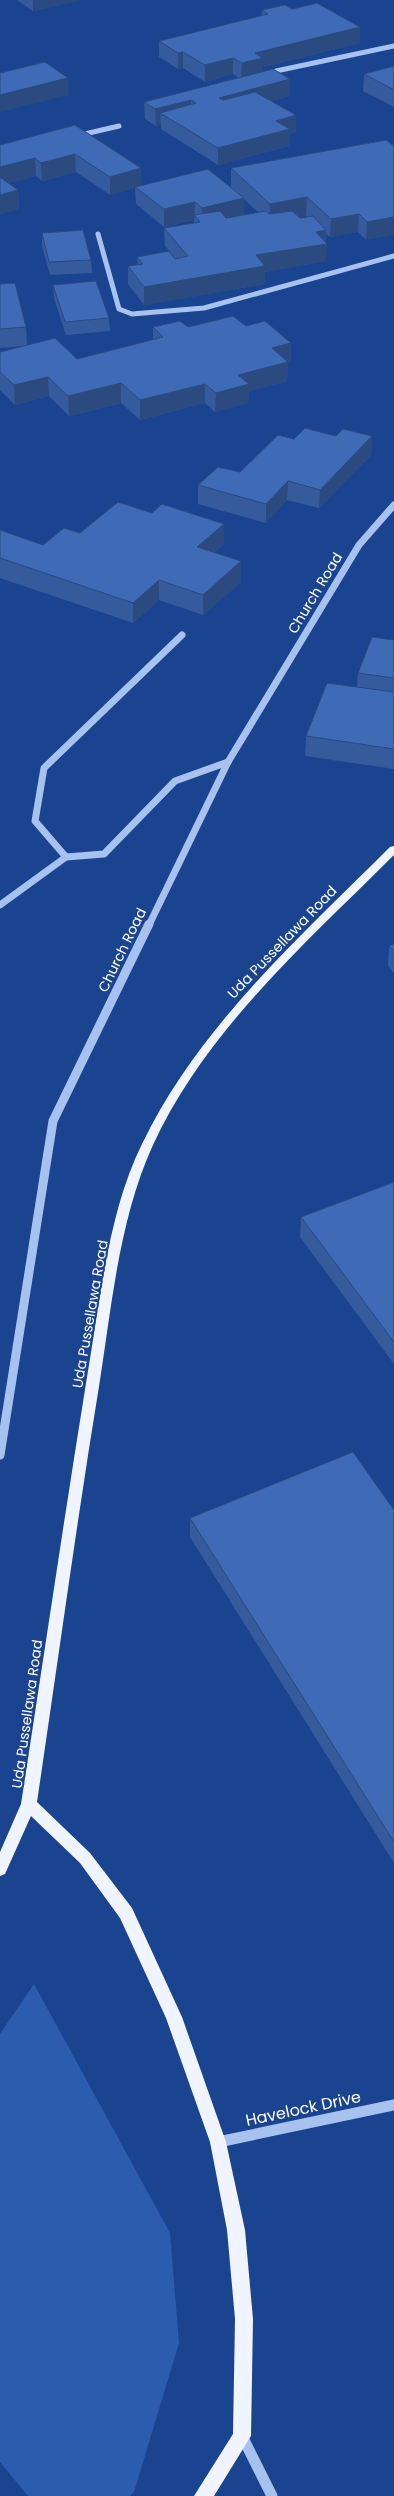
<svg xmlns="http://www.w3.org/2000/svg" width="394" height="2496" font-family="Poppins,sans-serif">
  <rect width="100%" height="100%" fill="#1a4490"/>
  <path fill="#2c5cae" d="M34,1984L170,2233L179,2343L134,2492L130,2496H28L0,2462V2034Z"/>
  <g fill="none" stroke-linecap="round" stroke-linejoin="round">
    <g stroke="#a8c2ef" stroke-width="5">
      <path d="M276,71L394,46"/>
      <path d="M76,136L119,126"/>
      <path d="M98,234L119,309L132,314L204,308L394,256"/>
    </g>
    <g stroke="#a8c2ef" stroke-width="7">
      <path d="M182,635L44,768L35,821L66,857L104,854L175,781L228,762"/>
      <path d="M0,905L66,857"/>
      <path d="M149,925L228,762L359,545L394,505"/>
    </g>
    <path stroke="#a8c2ef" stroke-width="9" d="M0,1455L53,1121L149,924"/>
    <g stroke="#a8c2ef" stroke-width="11">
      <path d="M218,2142L394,2105"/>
      <path d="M242,2436L272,2496"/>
    </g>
    <path fill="#f0f4ff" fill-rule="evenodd" d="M394,846V855C306,943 206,1030 153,1145C120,1217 112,1302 100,1380C77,1520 58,1661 37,1802L90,1853L132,1908L182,2017L226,2142L245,2230L253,2319L251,2436L214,2496H194L233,2434L235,2319L227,2230L210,2142L166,2018L120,1918L80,1863L31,1816L5,1874L0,1876V1852L21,1804C43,1662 64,1519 87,1377C100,1302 108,1212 142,1144C199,1026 299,938 390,847Z"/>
  </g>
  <g fill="#355b9d" fill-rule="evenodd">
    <path d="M17,0H82L33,11Z"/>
    <path d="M292,9L360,27V43L263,67V71L290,96L271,101L296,115V132L290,134L289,146L218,165L161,129V125L156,126L145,119L144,102L238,78L233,74L205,82L183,68L178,69L159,57V41L261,16L262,10Z"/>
    <path d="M394,66V107L363,91L364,74Z"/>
    <path d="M75,125L142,185L236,191L231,187V168L386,140L366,240L358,232L330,237L326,234V261L265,272V284L144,305L128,284V266L138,265L137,257L171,253L165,246L164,228L194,223V220L164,227L136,204L135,188L110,195L76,172L42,181L36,176L8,183L18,190L19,209L0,214V145ZM244,199L258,212L244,215ZM306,216L308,217L300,218L298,217Z"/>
    <path d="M42,233L91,260L92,273L50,275L42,246Z"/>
    <path d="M0,284L26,327L27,345L77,359L153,340V327H188L291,363H288L287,381L249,391L248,403L215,412L205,403L140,420L121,403L69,416L49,396L15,405L0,390V352L24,346L0,348Z"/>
    <path d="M53,285L109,318L110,331L66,335L54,298Z"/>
    <path d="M336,436H372L371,455L319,508L287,500L266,523L198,504V485L240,472L294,439Z"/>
    <path d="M0,530L43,545L80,533L224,544L214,552L241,561V582L203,615L159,600L133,623L0,578Z"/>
    <path d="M394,640V769L305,756L306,736L357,687L358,673Z"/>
    <path d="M394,944V973L388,966L389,946Z"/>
    <path d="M394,1182V1364L300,1237L301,1217Z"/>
    <path d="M394,1510V1863L190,1537V1518Z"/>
  </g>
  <g fill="#2b4a7f">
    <path d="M33,0H82L33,11Z"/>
    <path d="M360,27V43L263,67V74L241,80L242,63L255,53Z"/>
    <path d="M183,52V68L178,69V53Z"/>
    <path d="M233,58V74L205,82V65Z"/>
    <path d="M68,78L69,95L0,112V95Z"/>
    <path d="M290,79V96L219,115V98Z"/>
    <path d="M191,100V117L160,113L161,125L156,126L155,109Z"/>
    <path d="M296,115V132L290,134L289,146L218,165V148L276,121Z"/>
    <path d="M75,154L76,172L42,181L41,163Z"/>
    <path d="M35,158L36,176L0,186V167Z"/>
    <path d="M141,168L142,186L135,187V188L110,195V177Z"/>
    <path d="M18,190L19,209L0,214V195Z"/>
    <path d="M307,197L306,216L269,222L270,204Z"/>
    <path d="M244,198V215L202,225V208Z"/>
    <path d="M195,202L194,220L164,227V209Z"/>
    <path d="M394,209V235L366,240L367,222Z"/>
    <path d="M359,214L358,232L330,237L331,219Z"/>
    <path d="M326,230L325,244H327L326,261L265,272V284L144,305V287L256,255L316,232Z"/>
    <path d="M291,343V363H288L287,381L249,391L248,403L215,412L216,393L272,348Z"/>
    <path d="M48,377L49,396L15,405L14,385Z"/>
    <path d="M121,383V403L69,416L68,396Z"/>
    <path d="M205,384V403L140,420V400Z"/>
    <path d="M372,436L371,455L319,508L320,490Z"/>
    <path d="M288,481L287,500L266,523V504Z"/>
    <path d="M224,524V544L197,567V547Z"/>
    <path d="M241,561V582L203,615V595Z"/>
    <path d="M159,580V600L133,623V603Z"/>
  </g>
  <g fill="#3e6ab6" stroke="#2b4a7f">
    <path d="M317,3L360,27L255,53L263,58L242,63L233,58L205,65L183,52L178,53L159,41L268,14L262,10L285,5L292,9Z"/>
    <path d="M45,62L68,78L0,95V73Z"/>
    <path d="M394,66V90L364,74Z"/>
    <path d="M273,69L290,79L219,98L223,100L255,92L296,115L276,121L290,129L218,148L160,113L196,103L191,100L155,109L144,102Z"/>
    <path d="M75,125L141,168L110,177L75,154L41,163L35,158L0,167V145Z"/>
    <path d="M386,140L394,146V217L367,222L359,214L331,219L307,197L270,204L231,168Z"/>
    <path d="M208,169L244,198L202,208L195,202L164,209L135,187Z"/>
    <path d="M0,177L18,190L0,195Z"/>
    <path d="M220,211L226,218L266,211L269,214L292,211L300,218L313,216L326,230L316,232L327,244L256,255L265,266L144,287L128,266L143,264L137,257L169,251L175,259L188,256L164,228L200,222L194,215Z"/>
    <path d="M83,230L91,260L49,262L42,233Z"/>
    <path d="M96,281L109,318L65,322L53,285Z"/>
    <path d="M15,283L26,327L0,329V284Z"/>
    <path d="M233,316L246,326L265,321L291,343L272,348L288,362L238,375L249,384L216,393L205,384L140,400L121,383L68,396L48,377L14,385L0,372V352L55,338L77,359L163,337L153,327L180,321L188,327Z"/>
    <path d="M305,428L336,436L343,429L372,436L320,490L288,481L266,504L198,485L218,467L240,472L278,435L294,439Z"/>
    <path d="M118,502L152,513L162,504L224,524L197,547L241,561L203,595L159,580L133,603L0,558V530L43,545L64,528L80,533Z"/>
    <path d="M372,637L394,640V678L358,673Z"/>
    <path d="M327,683L394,692V749L306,736Z"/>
    <path d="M394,944V951L389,946Z"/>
    <path d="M394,1182V1342L301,1217Z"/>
    <path d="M353,1452L394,1510V1842L190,1518Z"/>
  </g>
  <g text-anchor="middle" stroke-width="4" stroke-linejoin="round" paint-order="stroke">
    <g font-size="14" fill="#fff" stroke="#1a4490">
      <text transform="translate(315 593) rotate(-59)" y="5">Church Road</text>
      <text transform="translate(282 942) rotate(-46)" y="5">Uda Pussellawa Road</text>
      <text transform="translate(122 950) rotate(-64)" y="5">Church Road</text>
      <text transform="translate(90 1314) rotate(-80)" y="5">Uda Pussellawa Road</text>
      <text transform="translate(27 1714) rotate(-82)" y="5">Uda Pussellawa Road</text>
    </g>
    <g font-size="16" fill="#fff" stroke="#1a4490">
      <text transform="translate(303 2108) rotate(-12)" y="6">Havelock Drive</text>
    </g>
  </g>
</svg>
